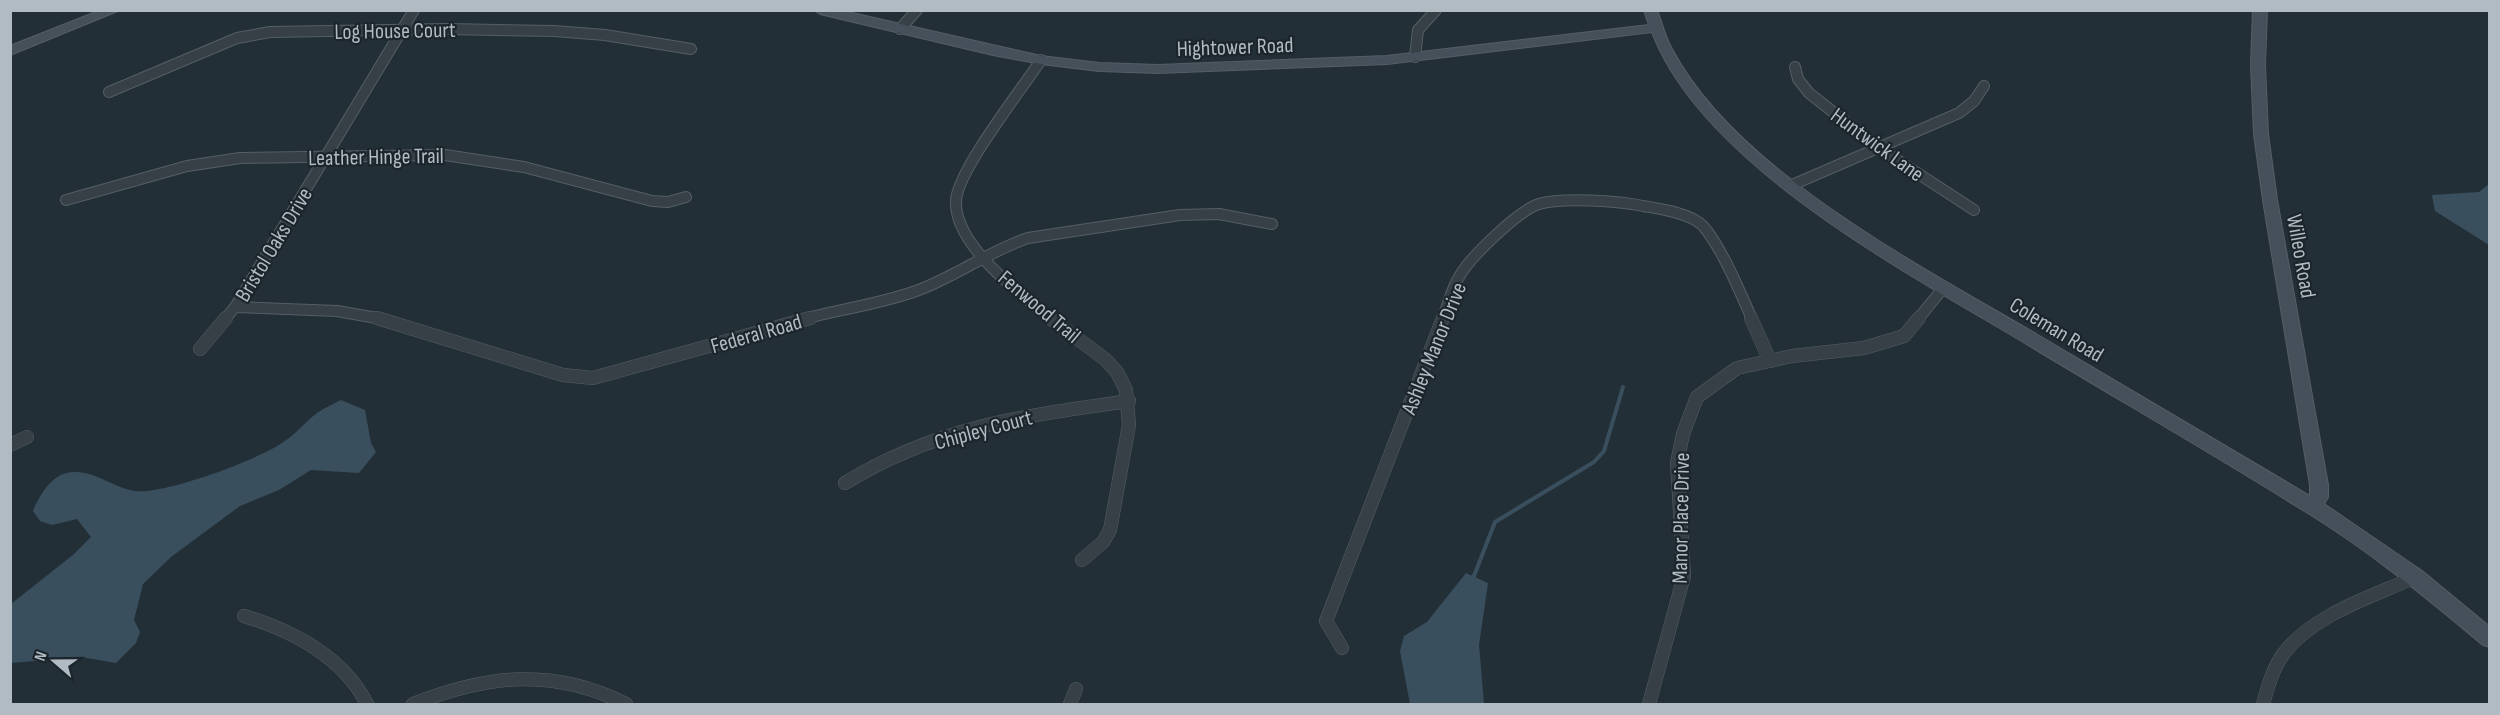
<svg xmlns="http://www.w3.org/2000/svg" width="2500" height="715" font-family="'Sofia Sans Condensed',sans-serif">
  <rect width="100%" height="100%" fill="#232f37"/>
  <g fill="#3a4f5e">
    <path d="M2489,184V245L2435,211L2432,195L2479,192Z"/>
    <path d="M341,400L365,410L371,443L376,452L359,473L311,470L279,490L240,506L171,557L143,584L134,620L140,632L136,643L116,663L81,657L11,663V604L74,554L91,537L77,519L52,525L40,521L33,511C40,494 53,472 74,472C95,471 114,488 135,491C163,495 257,460 282,443C295,435 304,423 317,413C324,408 333,404 341,400Z"/>
    <path d="M1466,573L1488,583L1479,645L1484,704H1410L1400,651L1404,636L1427,622Z"/>
  </g>
  <g fill="none" stroke-linecap="round" stroke-linejoin="round">
    <path stroke="#3a4f5e" stroke-width="4" d="M1472,581L1495,522L1594,462L1604,451L1623,387"/>
    <defs>
      <g id="street-far1">
        <path d="M900,29L917,10"/>
        <path d="M1415,57L1418,30L1436,10"/>
        <path d="M1041,60C1022,89 957,171 956,201C954,245 1021,295 1052,319"/>
        <path d="M1795,67L1798,79L1809,93L1879,148L1974,210"/>
        <path d="M109,92L237,38L270,32L448,29L554,31L605,35L691,49"/>
        <path d="M1792,185L1959,113L1974,101L1984,86"/>
        <path d="M66,200L187,166L240,158L445,155L524,167L652,201L668,202L686,197"/>
        <path d="M235,307L337,311L382,319"/>
        <path d="M225,319L235,307L414,10"/>
        <path d="M804,319C841,309 880,304 916,291C955,277 989,251 1028,238L1180,215L1219,214L1272,224"/>
        <path d="M1442,319C1448,306 1451,289 1459,277C1469,258 1519,210 1539,204C1561,197 1620,201 1643,206C1660,209 1691,213 1703,226C1722,248 1740,292 1752,319"/>
        <path d="M1918,319L1944,287"/>
      </g>
      <g id="street">
        <path d="M377,318L563,375L593,378L810,318"/>
        <path d="M1050,318L1106,360L1117,372L1126,390L1129,425L1110,530L1103,542L1082,560"/>
        <path d="M1751,318L1770,361"/>
        <path d="M200,349L226,318"/>
        <path d="M10,445L27,437"/>
        <path d="M845,483C938,426 1024,416 1129,401"/>
        <path d="M244,616C293,631 343,657 367,704"/>
        <path d="M1342,648L1326,621L1443,318"/>
        <path d="M413,704C487,675 553,667 626,704"/>
        <path d="M1070,704L1076,689"/>
        <path d="M1649,704L1684,576L1677,463L1683,434L1697,397L1737,368L1792,356L1864,348L1904,336L1919,318"/>
        <path d="M2263,704C2268,686 2273,668 2284,653C2314,614 2372,597 2415,577"/>
      </g>
      <g id="secondary">
        <path d="M101,10H120L10,55V46Z"/>
        <path d="M814,10H839L1041,56L1099,63L1158,65L1387,56L1649,25L1644,10H1657C1662,23 1665,37 1672,49C1735,170 1920,266 2036,334C2127,388 2218,442 2310,496V485L2263,200L2254,134L2251,65L2253,10H2267L2265,65L2268,134L2277,200L2328,485V497L2324,504L2422,571L2490,627V647L2483,645C2426,597 2367,549 2303,510C2210,452 2114,397 2020,340C1904,271 1701,163 1652,32L1387,64L1158,73L1099,71L1041,64L993,55L820,14Z"/>
      </g>
    </defs>
    <use href="#street-far1" stroke="#545e65" stroke-width="12"/>
    <use href="#street" stroke="#545e65" stroke-width="14"/>
    <use href="#secondary" stroke="#545e65" stroke-width="2"/>
    <use href="#street-far1" stroke="#374047" stroke-width="10"/>
    <use href="#street" stroke="#374047" stroke-width="13"/>
    <use href="#secondary" fill="#45505a" fill-rule="evenodd"/>
  </g>
  <g text-anchor="middle" stroke-width="4.5" stroke-linejoin="round" paint-order="stroke">
    <g font-size="22" fill="#b1bbc4" stroke="#1c252c">
      <text transform="translate(395 30) rotate(-1)" y="8">Log House Court</text>
      <text transform="translate(1235 46) rotate(-2)" y="8">Hightower Road</text>
      <text transform="translate(1878 144) rotate(36)" y="8">Huntwick Lane</text>
      <text transform="translate(376 156) rotate(-1)" y="8">Leather Hinge Trail</text>
      <text transform="translate(273 244) rotate(-59)" y="8">Bristol Oaks Drive</text>
      <text transform="translate(2302 256) rotate(80)" y="8">Willeo Road</text>
      <text transform="translate(1040 306) rotate(40)" y="8">Fenwood Trail</text>
      <text transform="translate(2057 329) rotate(31)" y="8">Coleman Road</text>
      <text transform="translate(756 333) rotate(-16)" y="8">Federal Road</text>
      <text transform="translate(1433 348) rotate(-68)" y="8">Ashley Manor Drive</text>
      <text transform="translate(983 429) rotate(-15)" y="8">Chipley Court</text>
      <text transform="translate(1680 518) rotate(-89)" y="8">Manor Place Drive</text>
    </g>
  </g>
  <rect width="2500" height="715" fill="none" stroke="#b1bbc4" stroke-width="24"/>
  <g transform="translate(54 661) rotate(290)" stroke="#1c252c" stroke-width="4.5" paint-order="stroke">
  <path d="M0-4.5L10 22L0 15L-10 22Z" fill="#b1bbc4"/>
  <text y="-9" font-size="16" font-weight="bold" text-anchor="middle" fill="#b1bbc4">N</text>
  </g>
</svg>
